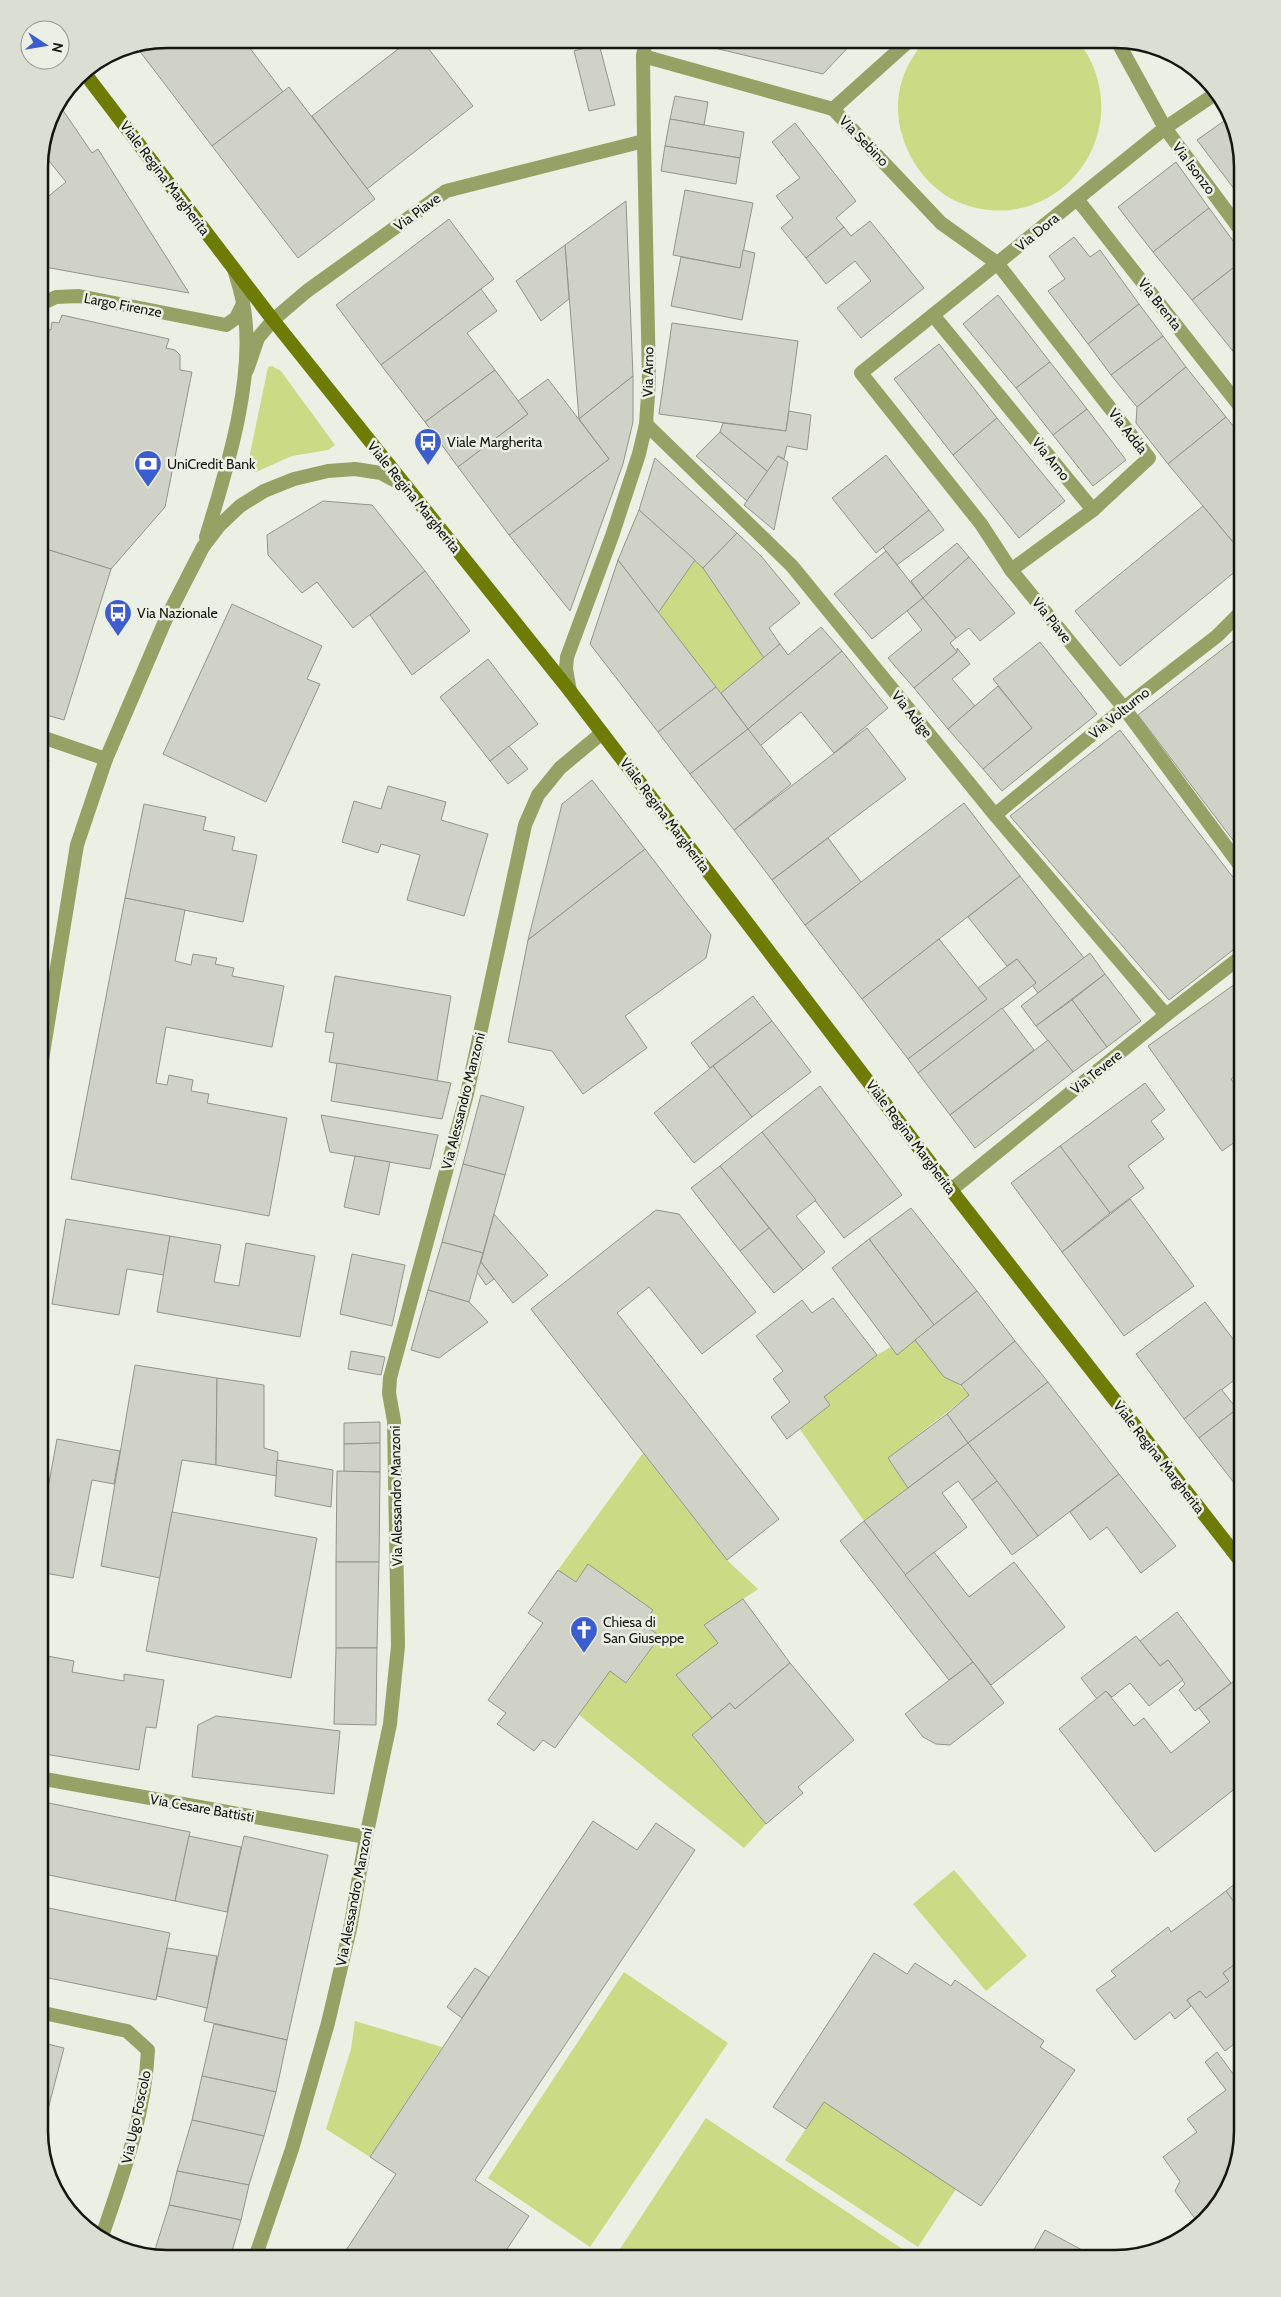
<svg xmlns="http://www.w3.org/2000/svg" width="1281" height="2297" font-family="Cabin,sans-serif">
  <rect width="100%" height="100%" fill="#ecefe3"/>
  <g fill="#cbdb85">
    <path d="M926,39H1075C1096,59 1105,95 1100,123C1089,189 1021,229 958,202C917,184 890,132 900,88C904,69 914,54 926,39Z"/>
    <path d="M272,366L281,371L335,445L328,450L292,456L256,472L249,466V459L268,367Z"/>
    <path d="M695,560L703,568L764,658L721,693L658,613Z"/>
    <path d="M915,1340L969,1395L888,1458L908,1488L864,1521L799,1428L830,1405L824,1397L877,1355L891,1347L897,1355Z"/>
    <path d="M643,1453L727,1560L758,1589L705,1625L718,1643L676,1675L712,1718L692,1735L766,1824L744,1848L579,1715L610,1671L627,1683L660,1636L643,1624L653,1610L588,1565L576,1582L558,1570Z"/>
    <path d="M954,1870L1027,1956L986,1991L913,1904Z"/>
    <path d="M624,1972L728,2043L590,2247L488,2178Z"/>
    <path d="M355,2021L442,2047L370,2157L326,2129L351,2049Z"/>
    <path d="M824,2102L956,2189L918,2247L785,2160Z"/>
    <path d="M706,2118L916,2258H614Z"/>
  </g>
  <g fill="#d0d2c7" stroke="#92958a">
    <path d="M166,39H243L283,92L212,146L135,45Z"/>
    <path d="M411,39H421L473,106L367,189L312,116Z"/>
    <path d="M677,39H856L823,74Z"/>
    <path d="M599,44L615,105L589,111L574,51Z"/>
    <path d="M289,87L375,199L298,258L212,146Z"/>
    <path d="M675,96L708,102L704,125L670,119Z"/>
    <path d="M58,103L92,153L98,149L189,293L39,266V204L66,182L41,151L49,117Z"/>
    <path d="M1231,116L1242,166V191L1238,194L1197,140Z"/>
    <path d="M670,119L744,132L740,158L665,146Z"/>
    <path d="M795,123L856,201L836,218L844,227L806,258L781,228L793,218L776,196L800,178L772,142Z"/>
    <path d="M665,146L740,158L736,184L661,171Z"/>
    <path d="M1176,162L1209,208L1153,252L1118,207Z"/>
    <path d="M685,190L753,203L740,268L673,255Z"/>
    <path d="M626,201L633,376L579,419L565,245Z"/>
    <path d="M1209,208L1242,253V261L1192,300L1153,252Z"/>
    <path d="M449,219L494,279L381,365L336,305Z"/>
    <path d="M870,221L924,288L861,338L837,308L871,281L855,261L826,284L806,258L844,227L851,236Z"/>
    <path d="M1074,237L1090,257L1100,250L1139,304L1088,344L1048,291L1065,279L1049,256Z"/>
    <path d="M565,245L569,299L541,321L516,281Z"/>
    <path d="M743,250L755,253L742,320L671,306L681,257L740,268Z"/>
    <path d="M1242,261V342L1232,350L1192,300Z"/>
    <path d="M481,289L497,311L467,333L495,370L425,422L381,365Z"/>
    <path d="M998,295L1050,362L1016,388L963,324Z"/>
    <path d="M1139,304L1163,336L1111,375L1088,344Z"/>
    <path d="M62,315L169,339L166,348L175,350L180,355V370L192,372L165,507L111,569L39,547L45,512L39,511V356L45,329L51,330L52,322L59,323Z"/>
    <path d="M672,323L798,341L786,431L659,414Z"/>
    <path d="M1163,336L1186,367L1137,407L1111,375Z"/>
    <path d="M1242,342V362L1232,350Z"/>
    <path d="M939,344L997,418L953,455L894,379Z"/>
    <path d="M1050,362L1087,409L1053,435L1016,388Z"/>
    <path d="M1186,367L1226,417L1168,464L1136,423L1137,407Z"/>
    <path d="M495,370L528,414L458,467L425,422Z"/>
    <path d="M633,376V422L623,464L570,611L509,535L609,459L579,419Z"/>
    <path d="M548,379L609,459L509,535L458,467L528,414L518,401Z"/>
    <path d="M1087,409L1126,460L1093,486L1053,435Z"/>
    <path d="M789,411L811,415L807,450L787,446L784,459L778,456L768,472L720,432L723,423L786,431Z"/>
    <path d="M1226,417L1242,437V553L1168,464Z"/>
    <path d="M997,418L1065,501L1019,538L953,455Z"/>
    <path d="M720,432L768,472L747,501L696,456Z"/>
    <path d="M886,455L929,510L876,553L832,498Z"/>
    <path d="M778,456L788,462L774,530L744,505Z"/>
    <path d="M655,458L737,533L703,568L639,510Z"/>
    <path d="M323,501L372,505L425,571L353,628L317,582L302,593L268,555L267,535Z"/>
    <path d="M1203,506L1242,553V566L1120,666L1075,611Z"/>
    <path d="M639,510L695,560L658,613L618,560Z"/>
    <path d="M929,510L944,530L897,565L883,547Z"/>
    <path d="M737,533L761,556L800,603L769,628L780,644L764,658L703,568Z"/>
    <path d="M957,543L969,557L923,598L911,581Z"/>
    <path d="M39,547L111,569L64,720L39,713Z"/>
    <path d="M886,551L923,598L872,639L834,594Z"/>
    <path d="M969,557L1015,613L980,641L969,628L956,638L923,598Z"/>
    <path d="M618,560L716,687L658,732L590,644Z"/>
    <path d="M425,571L470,631L412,675L370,615Z"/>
    <path d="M923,598L956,638L950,643L957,652L914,688L888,658L922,630L907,611Z"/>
    <path d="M232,604L322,646L307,679L320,684L266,802L163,754Z"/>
    <path d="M821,627L842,651L748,729L721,693L780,644L788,655Z"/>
    <path d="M1242,634V852L1138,715Z"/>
    <path d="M1040,642L1097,714L1002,791L983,769L1032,728L993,679Z"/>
    <path d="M957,648L970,664L952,679L975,706L948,729L914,688L957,652Z"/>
    <path d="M842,651L888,708L834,753L801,712L760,746L748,729Z"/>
    <path d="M488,659L538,724L490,761L440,697Z"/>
    <path d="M998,686L1032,728L983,769L948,729Z"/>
    <path d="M716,687L748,729L690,774L658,732Z"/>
    <path d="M867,728L906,779L772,880L734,830Z"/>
    <path d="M748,729L791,784L734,830L690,774Z"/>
    <path d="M1120,730L1242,889V943L1169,1000L1010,816Z"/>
    <path d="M509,746L528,769L508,784L490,761Z"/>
    <path d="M39,756L49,760L39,791Z"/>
    <path d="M592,780L645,849L528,940L562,804Z"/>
    <path d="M388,786L446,802L441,820L488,834L464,916L407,900L420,855L381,844L378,853L342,842L354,801L381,809Z"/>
    <path d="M964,803L1020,876L862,999L805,925Z"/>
    <path d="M144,804L206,817L203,830L235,837L232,850L257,855L243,922L125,898Z"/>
    <path d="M828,838L861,882L805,925L772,880Z"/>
    <path d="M645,849L711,935L706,958L625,1016L647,1048L583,1094L552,1051L508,1042L528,940Z"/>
    <path d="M1020,876L1084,958L1038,993L1032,985L1036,983L1017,959L1007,966L968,917Z"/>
    <path d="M125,898L185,910L175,961L191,965L193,954L217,958L215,964L234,968L232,976L284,986L272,1047L166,1027L156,1083L167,1085L169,1075L193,1080L191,1091L209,1094L207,1103L287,1118L269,1216L71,1179Z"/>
    <path d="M939,939L987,999L908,1059L862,999Z"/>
    <path d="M1090,953L1105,974L1036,1026L1021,1006Z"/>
    <path d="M1017,959L1036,983L918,1073L908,1059L987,999L978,988Z"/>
    <path d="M1105,974L1141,1021L1107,1047L1072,1000Z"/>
    <path d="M335,976L451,996L437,1081L329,1062L334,1033L325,1032Z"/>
    <path d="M1242,979V1071L1231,1079L1242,1095V1137L1222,1151L1148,1046Z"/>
    <path d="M753,996L772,1021L710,1068L691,1043Z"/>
    <path d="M1072,1000L1107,1047L1073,1072L1036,1026Z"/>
    <path d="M1002,1008L1034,1050L950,1115L918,1073Z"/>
    <path d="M772,1021L811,1072L752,1117L713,1066Z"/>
    <path d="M1048,1040L1073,1072L975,1148L950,1115Z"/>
    <path d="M337,1063L451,1083L442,1119L331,1101Z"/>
    <path d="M713,1066L752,1117L694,1163L654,1113Z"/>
    <path d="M1145,1083L1165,1110L1151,1121L1164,1139L1128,1166L1144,1188L1110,1213L1060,1146Z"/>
    <path d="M820,1086L902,1195L844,1238L762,1132Z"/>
    <path d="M481,1095L524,1107L505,1175L463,1164Z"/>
    <path d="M321,1115L438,1135L430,1169L330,1152Z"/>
    <path d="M762,1132L816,1200L796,1216L825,1252L803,1270L720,1166Z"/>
    <path d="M1060,1146L1110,1213L1062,1252L1011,1183Z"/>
    <path d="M355,1156L390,1162L379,1215L344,1207Z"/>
    <path d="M463,1164L505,1175L483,1253L442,1242Z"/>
    <path d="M720,1166L769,1228L740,1251L691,1188Z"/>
    <path d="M1130,1199L1194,1286L1124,1336L1062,1252Z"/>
    <path d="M911,1208L977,1291L934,1325L869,1239Z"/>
    <path d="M656,1210L679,1214L756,1312L702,1354L649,1287L617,1313L779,1519L727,1560L531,1309Z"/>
    <path d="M494,1214L548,1275L513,1303L481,1262Z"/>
    <path d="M66,1219L170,1236L164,1275L127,1269L119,1315L52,1304Z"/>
    <path d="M769,1228L803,1270L774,1293L740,1251Z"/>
    <path d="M170,1236L221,1245L214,1282L239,1286L246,1243L315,1256L300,1337L157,1312Z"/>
    <path d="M869,1239L934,1325L897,1355L832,1268Z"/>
    <path d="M442,1242L483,1253L469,1302L428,1290Z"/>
    <path d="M352,1254L405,1265L392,1326L340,1314Z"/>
    <path d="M481,1262L494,1279L486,1285L477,1272Z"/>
    <path d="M428,1290L469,1302L488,1322L439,1358L411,1350Z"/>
    <path d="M977,1291L1015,1341L961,1385L944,1377L915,1340Z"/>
    <path d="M833,1298L877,1355L824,1397L830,1405L787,1439L771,1417L790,1402L773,1379L783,1371L756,1336L802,1300L812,1313Z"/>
    <path d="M1205,1302L1242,1351V1374L1184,1419L1136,1354Z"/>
    <path d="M1015,1341L1048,1382L968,1443L947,1414L969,1395L961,1385Z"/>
    <path d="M351,1351L385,1357L381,1375L348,1369Z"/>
    <path d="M135,1365L217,1378L216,1465L182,1460L160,1578L101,1566Z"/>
    <path d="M217,1378L264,1385V1448L278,1452L277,1476L216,1465Z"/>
    <path d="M1048,1382L1119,1474L1038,1536L968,1443Z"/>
    <path d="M1221,1389L1237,1409L1199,1438L1184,1419Z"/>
    <path d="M1237,1409L1242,1416V1493L1199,1438Z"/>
    <path d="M947,1414L968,1443L908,1488L888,1458Z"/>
    <path d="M380,1422V1443L344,1444V1423Z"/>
    <path d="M57,1439L120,1451L114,1484L92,1480L73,1578L39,1572V1537Z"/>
    <path d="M380,1443V1472H344V1444Z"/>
    <path d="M968,1443L997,1481L972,1500L958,1481L942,1493L967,1527L905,1575L864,1521Z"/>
    <path d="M277,1460L333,1470L331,1507L275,1496Z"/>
    <path d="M337,1471L380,1472L379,1562H336Z"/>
    <path d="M1119,1474L1176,1546L1141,1573L1107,1527L1090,1540L1070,1512Z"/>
    <path d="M997,1481L1038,1536L1012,1555L972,1500Z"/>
    <path d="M172,1512L317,1538L291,1678L146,1651Z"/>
    <path d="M864,1521L973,1662L949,1680L840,1541Z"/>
    <path d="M934,1552L969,1597L1014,1562L1065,1627L991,1685L905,1575Z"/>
    <path d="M336,1562H379L377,1648H336Z"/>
    <path d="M588,1564L653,1610L643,1624L660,1636L626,1683L610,1671L555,1748L543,1740L534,1751L497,1724L506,1713L488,1700L543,1623L528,1613L558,1570L576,1582Z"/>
    <path d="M743,1599L790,1663L735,1709L730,1703L712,1718L676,1675L718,1643L704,1625Z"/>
    <path d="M1177,1612L1231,1683L1195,1711L1179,1690L1185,1684L1168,1660L1160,1666L1140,1641Z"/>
    <path d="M1136,1636L1160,1666L1168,1660L1183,1680L1149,1706L1130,1683L1112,1697L1106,1691L1097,1699L1081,1678Z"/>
    <path d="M336,1648H377L376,1725L334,1724Z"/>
    <path d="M42,1655L74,1661L72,1672L124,1681V1674L164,1680L156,1728L146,1727L139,1770L39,1753V1673Z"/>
    <path d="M973,1662L1004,1703L950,1745L936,1744L923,1737L905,1714Z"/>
    <path d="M790,1663L854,1740L798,1787L803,1793L766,1824L692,1735L730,1703L735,1709Z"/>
    <path d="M1242,1675V1783L1155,1852L1059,1729L1106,1691L1134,1726L1144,1718L1171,1753L1210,1722L1199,1708Z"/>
    <path d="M216,1716L340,1731L334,1794L192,1777L198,1725Z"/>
    <path d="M39,1801L190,1832L175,1901L39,1873Z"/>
    <path d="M593,1821L637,1850L656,1823L695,1850L475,2180L529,2216L501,2258H341L396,2174L370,2157Z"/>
    <path d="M189,1836L241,1847L227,1912L175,1901Z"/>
    <path d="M244,1836L328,1855L287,2040L204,2021Z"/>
    <path d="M1242,1878V1913L1226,1891Z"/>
    <path d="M1226,1891L1242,1913V1959L1223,1973L1229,1981L1206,1998L1200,1991L1187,2000L1191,2006L1175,2019L1170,2012L1135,2040L1096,1990L1116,1976L1111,1971L1168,1927L1171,1932Z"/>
    <path d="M39,1906L170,1933L156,2000L39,1976Z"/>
    <path d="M167,1948L217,1956L207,2008L157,1996Z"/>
    <path d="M874,1953L907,1974L915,1963L951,1986L955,1980L1044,2041L1040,2047L1075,2070L981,2206L824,2102L806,2129L773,2107Z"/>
    <path d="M1242,1959V2038L1225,2051L1187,2000L1200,1991L1206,1998L1229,1981L1223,1973Z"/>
    <path d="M475,1968L489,1977L462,2018L447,2007Z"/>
    <path d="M214,2024L287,2040L276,2092L202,2076Z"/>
    <path d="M39,2042L64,2048L47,2113L39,2111Z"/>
    <path d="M1217,2052L1242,2086V2131L1221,2201L1196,2220L1175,2191L1180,2181L1163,2157L1197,2132L1187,2119L1226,2090L1205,2062Z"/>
    <path d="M202,2076L276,2092L264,2136L192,2120Z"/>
    <path d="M192,2120L264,2136L249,2185L177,2171Z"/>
    <path d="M177,2171L249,2185L241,2220L169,2205Z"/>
    <path d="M169,2205L241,2220L230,2258L153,2256Z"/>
    <path d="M1045,2230L1095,2257L1040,2258L1032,2253Z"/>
  </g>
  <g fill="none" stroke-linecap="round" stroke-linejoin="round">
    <g stroke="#96a265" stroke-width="14">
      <path d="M1116,39L1165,128L1242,232"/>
      <path d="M643,56L833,109L941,223L997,263L1149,458L1093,510L1011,570"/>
      <path d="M1215,94L1165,128L861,373L981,524L1011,570L1124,708L1242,868"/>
      <path d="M833,109L911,39"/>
      <path d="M1077,199L1242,409"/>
      <path d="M39,305L56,297L79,296L226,325L236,318L243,304"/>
      <path d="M933,315L1093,510"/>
      <path d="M247,370L258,338L273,320L307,291L446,191L644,141"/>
      <path d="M646,424L792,566L995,815L1166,1015"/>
      <path d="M570,691L566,669L567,657L612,536L639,454L646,424L649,380L644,141L643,56L646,39"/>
      <path d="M39,736L106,759"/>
      <path d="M995,815L1124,708L1217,636L1242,611"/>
      <path d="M951,1190L1166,1015L1242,956"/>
      <path d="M1232,1550L1242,1541"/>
      <path d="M39,1778L366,1837"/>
      <path d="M39,2012L127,2031L148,2050C145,2116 122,2177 101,2239"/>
      <path d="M255,2258L292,2149L328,2023L350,1929L366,1837L390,1724L398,1646L394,1421L389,1393L390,1378L467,1094L525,825L538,795L560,768L602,733"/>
    </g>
    <g stroke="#96a265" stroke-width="14">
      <path d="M206,537C227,469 257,373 243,303C241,291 237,280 234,269"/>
      <path d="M39,1078L77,845L106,759L165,621L203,547L219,526L240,506L264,491L294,479L328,471L355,469L381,473L407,487"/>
    </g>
    <path stroke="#6e7c05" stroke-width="14" d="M83,71L273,320L570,691L951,1190L1242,1563"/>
  </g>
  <defs>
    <symbol id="bus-pin" viewBox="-11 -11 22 30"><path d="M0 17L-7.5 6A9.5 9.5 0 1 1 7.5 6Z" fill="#3c5dce" stroke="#ecefe3"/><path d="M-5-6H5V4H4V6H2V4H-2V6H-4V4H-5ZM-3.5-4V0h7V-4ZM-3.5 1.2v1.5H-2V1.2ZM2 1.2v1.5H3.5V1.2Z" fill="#fff"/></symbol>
    <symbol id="bank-pin" viewBox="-11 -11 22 30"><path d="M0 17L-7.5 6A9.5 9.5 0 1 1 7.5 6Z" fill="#3c5dce" stroke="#ecefe3"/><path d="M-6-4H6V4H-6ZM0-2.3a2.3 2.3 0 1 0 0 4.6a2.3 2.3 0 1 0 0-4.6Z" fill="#fff"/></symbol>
    <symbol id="church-pin" viewBox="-11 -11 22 30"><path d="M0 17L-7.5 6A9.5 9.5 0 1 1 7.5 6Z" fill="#3c5dce" stroke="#ecefe3"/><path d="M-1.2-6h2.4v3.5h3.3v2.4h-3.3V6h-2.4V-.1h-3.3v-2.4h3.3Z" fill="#fff"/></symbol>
  </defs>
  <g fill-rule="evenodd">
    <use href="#bus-pin" x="412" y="426" width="32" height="43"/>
    <use href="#bank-pin" x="132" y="448" width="32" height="43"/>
    <use href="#bus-pin" x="102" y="597" width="32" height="43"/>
    <use href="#church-pin" x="568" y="1614" width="32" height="43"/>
  </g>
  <g text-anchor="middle" stroke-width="5" stroke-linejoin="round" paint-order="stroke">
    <g font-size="14" fill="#151611" stroke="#ecefe3">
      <text transform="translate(864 141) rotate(46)" y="5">Via Sebino</text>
      <text transform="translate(1194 168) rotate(53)" y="5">Via Isonzo</text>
      <text transform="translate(165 178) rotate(53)" y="5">Viale Regina Margherita</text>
      <text transform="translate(417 212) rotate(-36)" y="5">Via Piave</text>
      <text transform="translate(1037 232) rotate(-39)" y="5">Via Dora</text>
      <text transform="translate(1160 304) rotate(52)" y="5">Via Brenta</text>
      <text transform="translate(123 305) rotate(11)" y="5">Largo Firenze</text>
      <text transform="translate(648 372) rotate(-89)" y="5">Via Arno</text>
      <text transform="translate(1128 431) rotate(52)" y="5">Via Adda</text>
      <text transform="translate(1051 459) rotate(51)" y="5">Via Arno</text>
      <text transform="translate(414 497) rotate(51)" y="5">Viale Regina Margherita</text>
      <text transform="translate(1052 620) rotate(51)" y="5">Via Piave</text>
      <text transform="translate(1119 713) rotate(-39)" y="5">Via Volturno</text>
      <text transform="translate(912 714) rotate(51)" y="5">Via Adige</text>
      <text transform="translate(665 815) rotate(53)" y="5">Viale Regina Margherita</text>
      <text transform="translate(1096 1072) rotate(-39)" y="5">Via Tevere</text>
      <text transform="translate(463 1101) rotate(-76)" y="5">Via Alessandro Manzoni</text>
      <text transform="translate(911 1137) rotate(53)" y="5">Viale Regina Margherita</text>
      <text transform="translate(1159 1457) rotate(52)" y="5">Viale Regina Margherita</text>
      <text transform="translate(396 1496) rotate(-91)" y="5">Via Alessandro Manzoni</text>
      <text transform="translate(202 1808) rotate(10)" y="5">Via Cesare Battisti</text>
      <text transform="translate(354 1897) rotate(-79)" y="5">Via Alessandro Manzoni</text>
      <text transform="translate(136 2117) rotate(-78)" y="5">Via Ugo Foscolo</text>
    </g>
    <g font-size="14" fill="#151611" stroke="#ecefe3" text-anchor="start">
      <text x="447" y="447">Viale Margherita</text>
      <text x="167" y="469">UniCredit Bank</text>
      <text x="137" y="618">Via Nazionale</text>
      <text x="603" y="1627">Chiesa di<tspan x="603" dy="16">San Giuseppe</tspan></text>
    </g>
  </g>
  <path d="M0 0H1281V2297H0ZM167 48H1115A119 119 0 0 1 1234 167V2131A119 119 0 0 1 1115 2250H167A119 119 0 0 1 48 2131V167A119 119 0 0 1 167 48Z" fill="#dbded2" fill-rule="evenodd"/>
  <path fill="none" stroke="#151611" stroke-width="2.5" d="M167 48H1115A119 119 0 0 1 1234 167V2131A119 119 0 0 1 1115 2250H167A119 119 0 0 1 48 2131V167A119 119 0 0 1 167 48Z"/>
  <g transform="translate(45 45) rotate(102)"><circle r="24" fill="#ecefe3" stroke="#96988f"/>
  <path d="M0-4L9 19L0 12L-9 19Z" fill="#3c5dce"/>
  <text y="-8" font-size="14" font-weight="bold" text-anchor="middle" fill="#151611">N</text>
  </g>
</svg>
